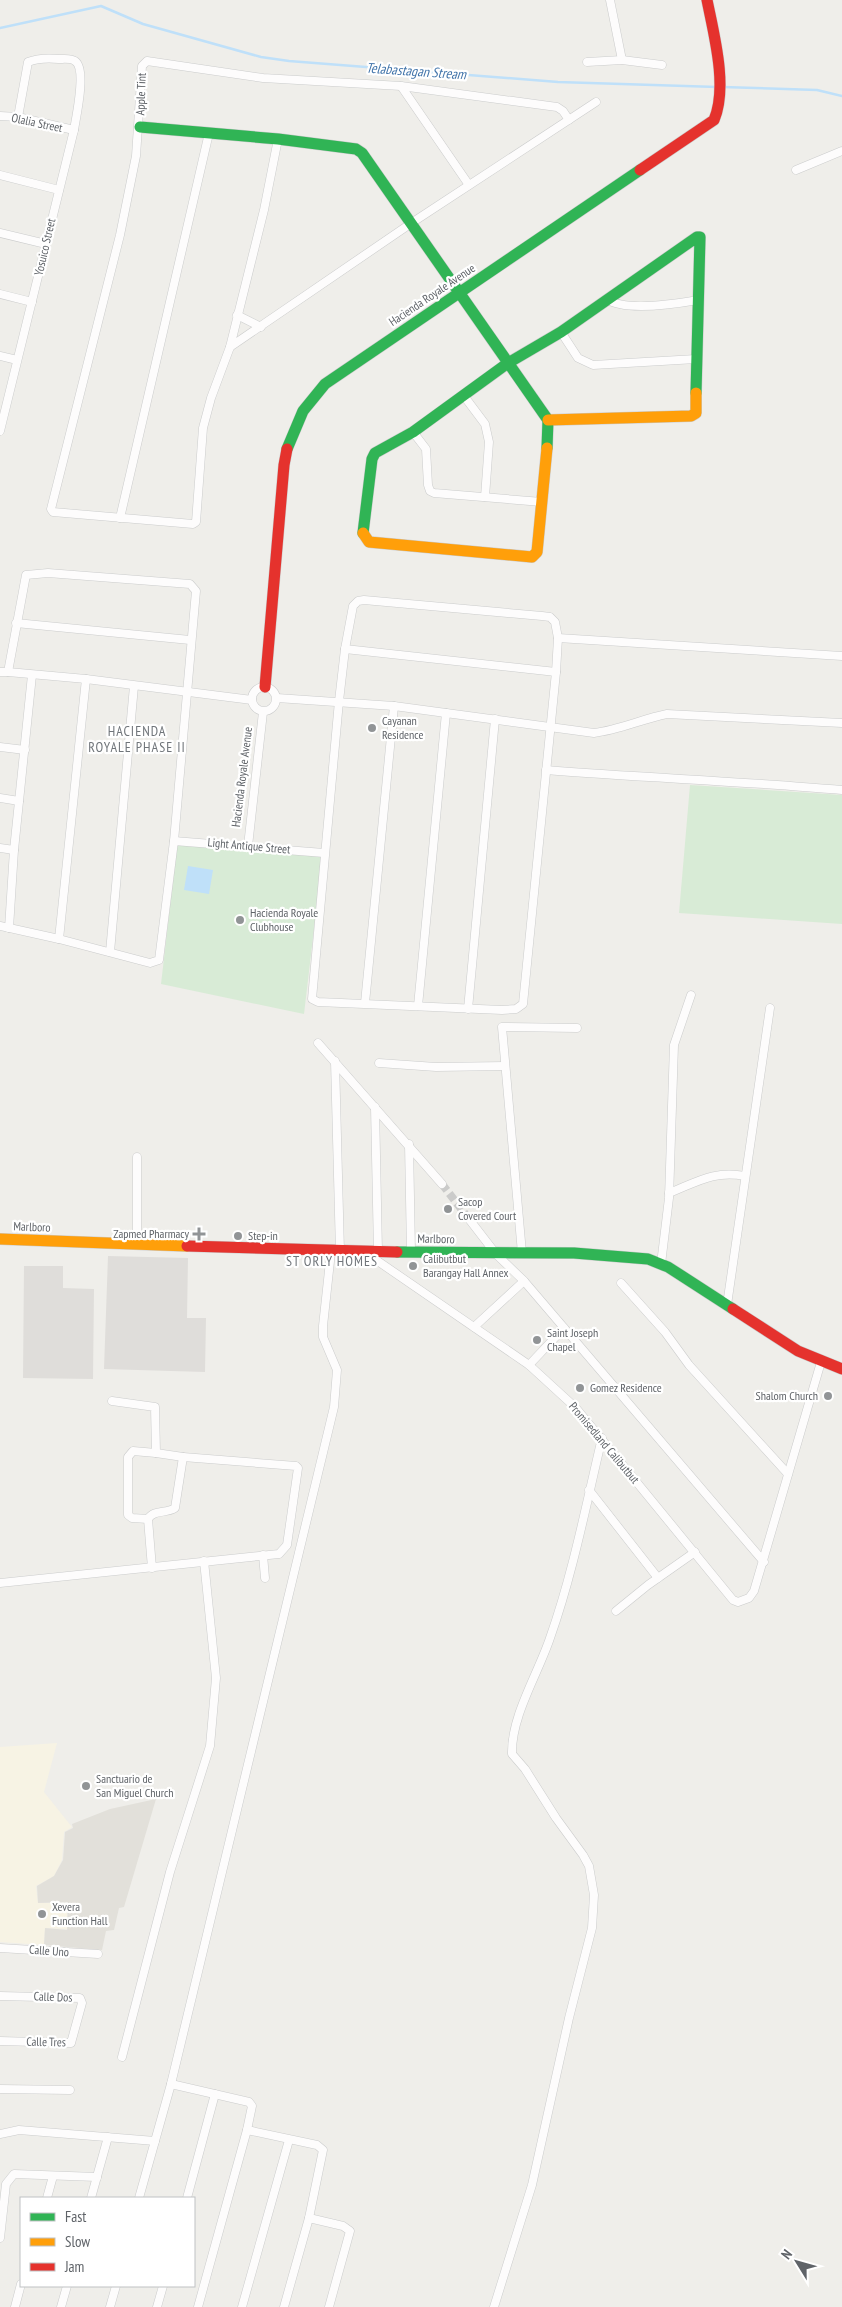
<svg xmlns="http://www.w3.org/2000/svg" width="842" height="2307" font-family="'PT Sans Narrow',sans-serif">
  <rect width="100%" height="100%" fill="#efeeea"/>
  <path fill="#f7f3e4" d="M57,1743L44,1792L72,1827L64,1832L62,1860L54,1876L36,1886L38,1903H67V1929L45,1928L44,1945L0,1942V1747Z"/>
  <g fill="#dfddda">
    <path d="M108,1256L188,1258L187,1318H206L205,1372L104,1369Z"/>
    <path d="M24,1266H63V1288L94,1289L93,1379L23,1378Z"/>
  </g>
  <path fill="#e2e0da" d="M156,1799L124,1907L119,1908L114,1930L106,1931L102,1950L44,1945L45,1928L67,1930L68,1902L38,1903L37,1886L54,1876L63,1860L65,1832L73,1828L72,1824L110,1809Z"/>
  <g fill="#d8ebd6">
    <path d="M690,785L842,795V924L679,913Z"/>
    <path d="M178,838L323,852L304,1014L161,984Z"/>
  </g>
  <path fill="#bfe0f9" d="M188,866L213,870L209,894L184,890Z"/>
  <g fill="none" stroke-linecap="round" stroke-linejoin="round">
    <g stroke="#bfe0f9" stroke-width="2.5">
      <path d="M0,28L101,6L143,24L261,57L289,61L558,82L717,87"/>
      <path d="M723,87L817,90L842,96"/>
    </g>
    <path stroke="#cbcbca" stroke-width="8" stroke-dasharray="8 4" stroke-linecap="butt" d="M442,1184L469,1219"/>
    <defs>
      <g id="street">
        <path d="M610,0L622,60"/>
        <path d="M587,62L622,60L662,65"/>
        <path d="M401,86L469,185"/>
        <path d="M0,116L18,117L74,130"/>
        <path d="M569,120L563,111L557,107L401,86L263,78L147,61L142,66L136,156L120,235L51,509L53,512L193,524L196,522L203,428L211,398L230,347L413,222L596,102"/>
        <path d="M796,170L842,151"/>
        <path d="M0,175L59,190"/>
        <path d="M0,233L46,244"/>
        <path d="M0,294L32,302"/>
        <path d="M607,299C625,312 675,304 698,300"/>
        <path d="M237,315L261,327"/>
        <path d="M561,332L578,358L593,365L696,359"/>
        <path d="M230,347L264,210L278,139"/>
        <path d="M0,356L17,360"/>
        <path d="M464,396L485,424L489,442L485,497"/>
        <path d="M0,431L74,130C76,117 87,69 75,61C71,58 64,59 59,59C49,58 38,58 28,62L18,117"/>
        <path d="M413,432L426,449L428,485L430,491L434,493L542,502"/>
        <path d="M120,518L209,133"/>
        <path d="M364,600L542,616L550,617L555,622L558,638L556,672L523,1004L516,1009L502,1010L318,1002L312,999L339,701L345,649L353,606L358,601Z"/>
        <path d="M16,623L190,640"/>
        <path d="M558,638L842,656"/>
        <path d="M345,649L556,672"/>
        <path d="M0,672H8L26,575L48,573L190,584L196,591L174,841L159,960L150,963L59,939L0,926"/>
        <path d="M8,672L86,679L252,700"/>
        <circle cx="264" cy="699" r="12"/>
        <path d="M277,698L394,706L594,733C619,730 642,719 667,714L842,723"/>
        <path d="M0,747L25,750"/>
        <path d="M546,770C644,778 743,781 842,790"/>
        <path d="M0,798L19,801"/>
        <path d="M174,841L324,853"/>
        <path d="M248,846L263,712"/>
        <path d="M0,848L14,850"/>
        <path d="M9,928L14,850L32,675"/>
        <path d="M59,939L86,679"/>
        <path d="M110,952L134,686"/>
        <path d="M365,1003L394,706"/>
        <path d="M418,1006L446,713"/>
        <path d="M468,1009L495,719"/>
        <path d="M318,1043L442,1184"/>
        <path d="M335,1061L340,1252"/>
        <path d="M379,1063L436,1067L505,1066"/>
        <path d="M375,1107L378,1252"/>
        <path d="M409,1144L411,1252"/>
        <path d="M669,1193C697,1182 714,1170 745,1176"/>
        <path d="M469,1219L496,1254L524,1281L764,1562"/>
        <path d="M137,1244V1157"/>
        <path d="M366,1253L529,1365L576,1408L733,1600L738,1602L749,1598L754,1591L821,1362"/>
        <path d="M522,1253L502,1027L577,1028"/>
        <path d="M661,1264L669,1198L674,1045L691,995"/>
        <path d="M621,1283L665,1332L689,1365L788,1474"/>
        <path d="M727,1305L770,1008"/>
        <path d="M474,1327L524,1281"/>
        <path d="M529,1365L564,1328"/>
        <path d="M112,1401L155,1407L156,1453L183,1457L175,1508C166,1514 154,1509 148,1519L152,1568"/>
        <path d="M589,1490L658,1578"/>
        <path d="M148,1519L132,1518L128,1515V1457L133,1451L156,1453"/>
        <path d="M263,1555L265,1578"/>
        <path d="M0,1583L279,1554L287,1545L298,1468L296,1466L183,1457"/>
        <path d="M616,1611L648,1585L695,1552"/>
        <path d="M0,1948L98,1954"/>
        <path d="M0,1996L80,1998L82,2003L71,2043L0,2041"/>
        <path d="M122,2057L170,1872L210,1746L216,1678L204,1561"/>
        <path d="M171,2084L249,2102L252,2106L247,2130L198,2307"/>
        <path d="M0,2089L70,2090"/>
        <path d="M247,2130L317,2145L323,2150L309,2218L284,2307"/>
        <path d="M0,2134L19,2130L155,2141"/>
        <path d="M47,2198L53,2176"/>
        <path d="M91,2198L108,2137"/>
        <path d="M139,2198L171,2084L334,1407L337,1370L323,1337V1326L331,1252"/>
        <path d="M187,2198L215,2094"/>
        <path d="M309,2218L343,2226L350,2231L329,2307"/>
        <path d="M0,2238L6,2184L14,2174L97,2177"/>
        <path d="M15,2307L21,2284"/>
        <path d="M61,2307L67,2286"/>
        <path d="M110,2307L116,2286"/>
        <path d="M157,2307L163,2286"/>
        <path d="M242,2307L289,2140"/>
        <path d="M494,2307L532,2185L569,2018L592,1928L594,1895L589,1866L583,1855L556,1818L525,1769L512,1754C511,1716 538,1674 550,1638C573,1573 586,1505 602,1438"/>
      </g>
      <g id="fast">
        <path d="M140,127L278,139L356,149L362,153L548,420L547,448"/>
        <path d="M287,449L303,411L325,384L640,170"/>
        <path d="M363,533L372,459L375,453L413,432L508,363L561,332L697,237H700L696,393"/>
        <path d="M397,1252L574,1253L648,1259L668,1267L733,1309"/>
      </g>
      <g id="slow">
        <path d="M548,420L691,416L696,413V393"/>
        <path d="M363,533L369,542L532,557L537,552L547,448"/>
        <path d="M0,1239L187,1246"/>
      </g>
      <g id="jam">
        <path d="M640,170L714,120C728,87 714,35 707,0"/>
        <path d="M265,687L284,465L287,449"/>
        <path d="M187,1246L397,1252"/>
        <path d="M733,1309L798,1351L842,1369"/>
      </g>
    </defs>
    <use href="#street" stroke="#cbcccc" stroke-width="9"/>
    <use href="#fast" stroke="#cacacb" stroke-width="12"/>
    <use href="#slow" stroke="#cacacb" stroke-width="12"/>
    <use href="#jam" stroke="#cacacb" stroke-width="12"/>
    <use href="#street" stroke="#fdfcfc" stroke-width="8"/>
    <use href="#fast" stroke="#30b455" stroke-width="11"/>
    <use href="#slow" stroke="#ff9f0a" stroke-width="11"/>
    <use href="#jam" stroke="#e5322d" stroke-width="11"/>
  </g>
  <g fill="#919496" stroke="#fff" stroke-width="2">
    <circle cx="372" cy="728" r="5"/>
    <circle cx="240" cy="920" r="5"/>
    <circle cx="448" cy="1209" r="5"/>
    <path d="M196.5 1226.5h5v5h5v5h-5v5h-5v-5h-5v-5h5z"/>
    <circle cx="238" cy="1236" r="5"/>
    <circle cx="413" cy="1266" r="5"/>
    <circle cx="537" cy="1340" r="5"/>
    <circle cx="580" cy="1388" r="5"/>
    <circle cx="828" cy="1396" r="5"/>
    <circle cx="86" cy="1786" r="5"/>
    <circle cx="42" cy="1914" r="5"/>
  </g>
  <g text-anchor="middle" stroke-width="4.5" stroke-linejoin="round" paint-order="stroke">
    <g font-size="12" fill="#5f6368" stroke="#fff">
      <text transform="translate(141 94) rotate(-88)" y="4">Apple Tint</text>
      <text transform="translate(37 123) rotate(12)" y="4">Olalia Street</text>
      <text transform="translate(45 247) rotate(-77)" y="4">Yosuico Street</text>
      <text transform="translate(432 295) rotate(-34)" y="4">Hacienda Royale Avenue</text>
      <text transform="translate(242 777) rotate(-83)" y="4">Hacienda Royale Avenue</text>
      <text transform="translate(249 846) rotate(5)" y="4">Light Antique Street</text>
      <text transform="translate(32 1227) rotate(2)" y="4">Marlboro</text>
      <text transform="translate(436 1239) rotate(1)" y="4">Marlboro</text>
      <text transform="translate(604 1443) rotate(50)" y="4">Promisedland Calibutbut</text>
      <text transform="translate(49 1951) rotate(4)" y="4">Calle Uno</text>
      <text transform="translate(53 1997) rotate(2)" y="4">Calle Dos</text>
      <text transform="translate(46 2042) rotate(1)" y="4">Calle Tres</text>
    </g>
    <g font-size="12" fill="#5f6368" stroke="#fff" text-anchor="start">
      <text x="382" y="725">Cayanan<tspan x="382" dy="14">Residence</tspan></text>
      <text x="250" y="917">Hacienda Royale<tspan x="250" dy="14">Clubhouse</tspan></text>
      <text x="458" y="1206">Sacop<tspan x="458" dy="14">Covered Court</tspan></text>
      <text x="189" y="1238" text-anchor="end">Zapmed Pharmacy</text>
      <text x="248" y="1240">Step-in</text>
      <text x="423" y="1263">Calibutbut<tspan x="423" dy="14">Barangay Hall Annex</tspan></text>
      <text x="547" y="1337">Saint Joseph<tspan x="547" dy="14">Chapel</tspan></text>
      <text x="590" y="1392">Gomez Residence</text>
      <text x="818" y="1400" text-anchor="end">Shalom Church</text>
      <text x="96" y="1783">Sanctuario de<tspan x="96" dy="14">San Miguel Church</tspan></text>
      <text x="52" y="1911">Xevera<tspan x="52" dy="14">Function Hall</tspan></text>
    </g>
    <g font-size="14" font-style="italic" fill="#4174aa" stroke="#fff">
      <text transform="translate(416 71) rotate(4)" y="5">Telabastagan Stream</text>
    </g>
    <g font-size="14" letter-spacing="1" fill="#70757a" stroke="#fff">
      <text x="137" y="736">HACIENDA<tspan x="137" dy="16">ROYALE PHASE II</tspan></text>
      <text x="332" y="1266">ST ORLY HOMES</text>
    </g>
  </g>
  <rect x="20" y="2197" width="175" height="90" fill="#ffffff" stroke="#bfc1c3"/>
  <rect x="30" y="2213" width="25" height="8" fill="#30b455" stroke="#bfc1c3"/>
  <text x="65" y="2222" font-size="15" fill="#5f6368">Fast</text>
  <rect x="30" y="2238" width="25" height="8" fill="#ff9f0a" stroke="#bfc1c3"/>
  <text x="65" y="2247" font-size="15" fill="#5f6368">Slow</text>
  <rect x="30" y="2263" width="25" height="8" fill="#e5322d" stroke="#bfc1c3"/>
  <text x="65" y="2272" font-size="15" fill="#5f6368">Jam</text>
  <g transform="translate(797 2262) rotate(307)" stroke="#ffffff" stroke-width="4" paint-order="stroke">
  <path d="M0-4L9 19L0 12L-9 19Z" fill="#5f6368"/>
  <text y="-8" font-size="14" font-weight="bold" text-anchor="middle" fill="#5f6368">N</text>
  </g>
</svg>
